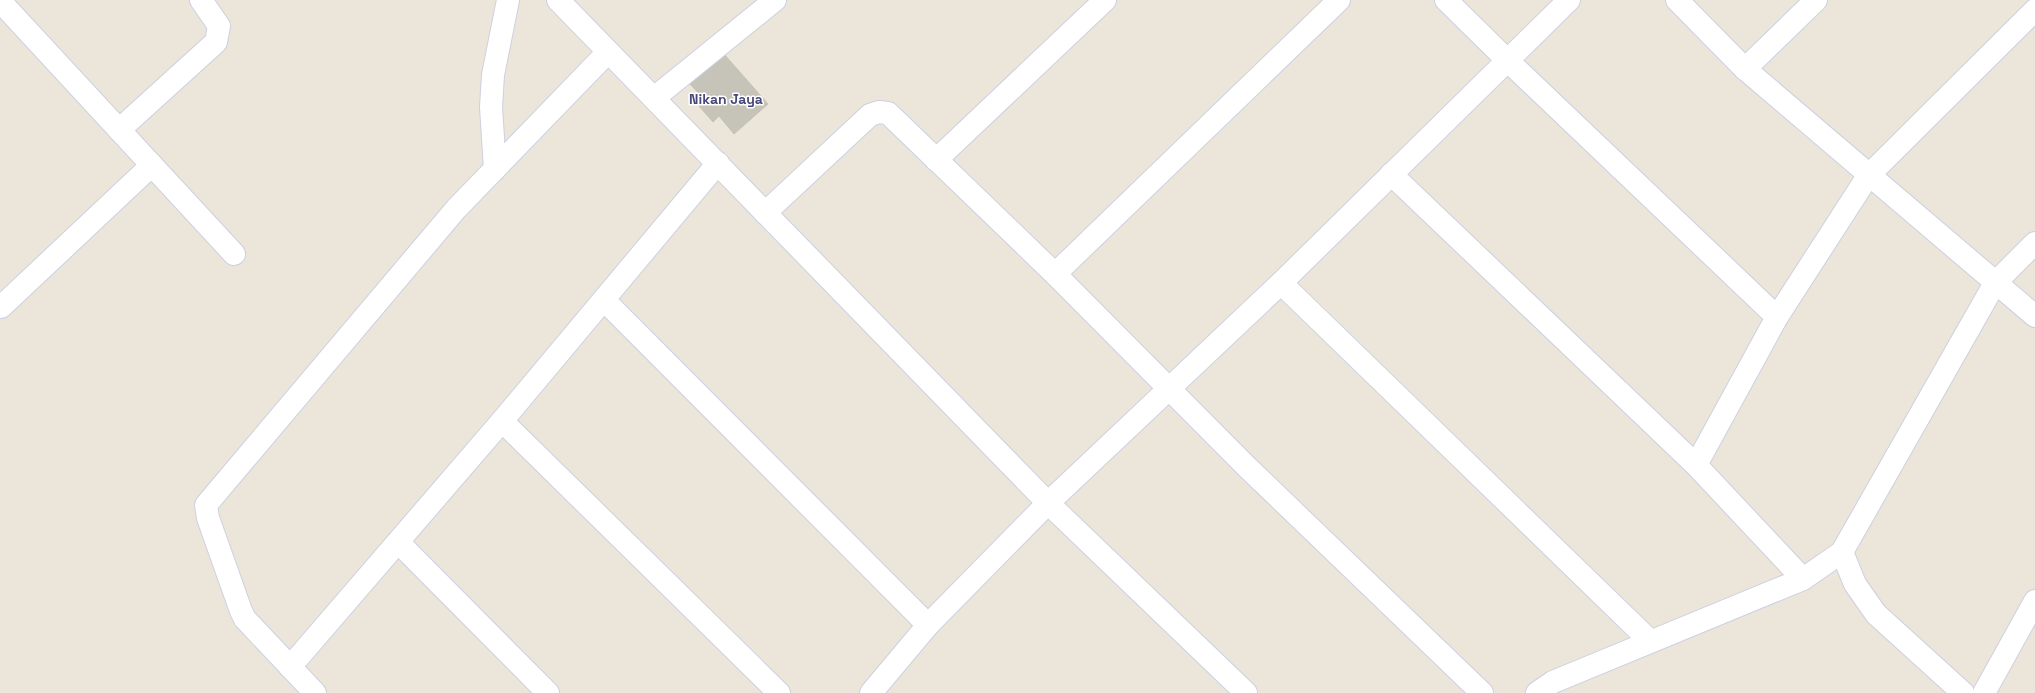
<svg xmlns="http://www.w3.org/2000/svg" width="2035" height="693" font-family="'Space Grotesk',sans-serif">
  <rect width="100%" height="100%" fill="#ebe6d9"/>
  <path fill="#c6c3b9" stroke="#c6c2b3" d="M723,53L768,104L734,134L719,116L713,122L699,106L706,101L689,83Z"/>
  <g fill="none" stroke-linecap="round" stroke-linejoin="round">
    <defs>
      <g id="minor">
        <path d="M558,0L1048,503L1246,693"/>
        <path d="M1446,0L1507,60L1777,317"/>
        <path d="M1677,0L1745,69L2035,316"/>
        <path d="M0,1L234,254"/>
        <path d="M1745,69L1816,0"/>
        <path d="M654,98L775,0"/>
        <path d="M119,130L216,42L219,26L201,0"/>
        <path d="M936,160L1105,0"/>
        <path d="M495,169L491,107L493,75L508,0"/>
        <path d="M1391,174L1696,465L1803,579"/>
        <path d="M765,213L870,115L879,112L888,113L1055,274L1247,467L1482,693"/>
        <path d="M1055,274L1339,0"/>
        <path d="M1281,283L1650,641"/>
        <path d="M604,300L928,625"/>
        <path d="M1,307L152,165"/>
        <path d="M502,421L779,693"/>
        <path d="M1696,465L1777,317L1868,176L2035,10"/>
        <path d="M398,542L548,693"/>
        <path d="M1842,552L1855,584L1876,614L1963,693"/>
        <path d="M290,667L502,421L718,163"/>
        <path d="M315,693L245,619L241,611L208,518L206,505L456,209L608,52"/>
        <path d="M871,693L928,625L1048,503L1281,283L1569,0"/>
        <path d="M1537,693L1553,682L1803,579L1842,552L1995,283L2035,243"/>
        <path d="M1984,693L2035,601"/>
      </g>
    </defs>
    <use href="#minor" stroke="#cecfe2" stroke-width="24"/>
    <use href="#minor" stroke="#fff" stroke-width="22"/>
  </g>
  <g text-anchor="middle" stroke-width="3" stroke-linejoin="round" paint-order="stroke">
    <g font-size="14" font-weight="bold" fill="#48497a" stroke="#fff">
      <text x="726" y="104">Nikan Jaya</text>
    </g>
  </g>
</svg>
